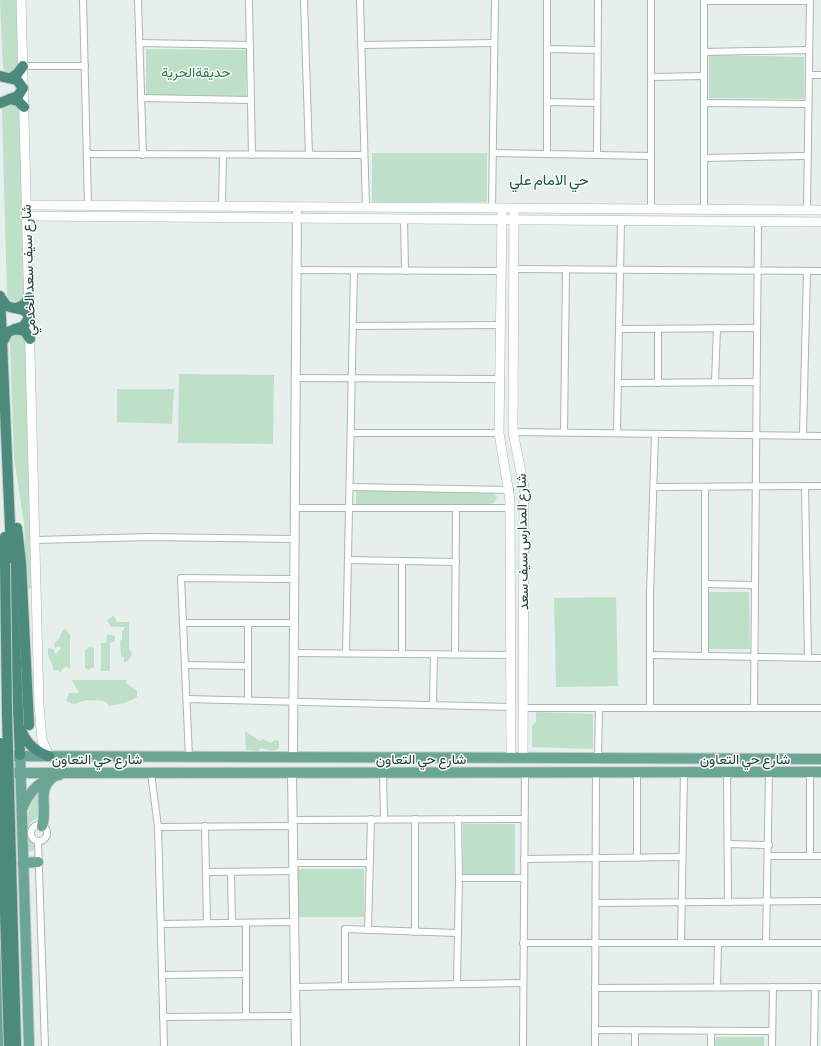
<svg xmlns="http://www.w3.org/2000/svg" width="821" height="1046" font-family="'Sofia Sans Condensed',Vazirmatn,sans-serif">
  <rect width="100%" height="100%" fill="#e6efeb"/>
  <g fill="#bfe0c8">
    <path d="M0,0H16L18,68L10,74L6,72L3,68Z"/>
    <path d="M146,49L246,50V96L146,95Z"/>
    <path d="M709,55L804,57V99L709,98Z"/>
    <path d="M14,103L19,109L25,295L22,301C14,303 11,302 7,295L2,110L3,107Z"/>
    <rect x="372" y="153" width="115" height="49"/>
    <path d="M16,335H20L26,339L32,589L27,588L24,524L14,458L10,343V339Z"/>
    <path d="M179,374L274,375L273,444L178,443Z"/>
    <path d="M117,389H174L172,424L117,422Z"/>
    <path d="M487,489L497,497L494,503L490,504H356V490Z"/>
    <path d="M708,592H749L750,649H708Z"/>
    <path d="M616,597L618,686L556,687L554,598Z"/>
    <path d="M113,616L116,618V622H129V649L132,654L128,661L124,663V657H121L120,641L122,640V631H124V627H111L107,620Z"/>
    <path d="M66,629L70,635V670L66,666L59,673V670H54C52,661 47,658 48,648L53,649L56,654L61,648L59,646L55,648L54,643L59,639L63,630Z"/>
    <path d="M107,634L115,636V641L110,643V671H101V643H106Z"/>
    <path d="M90,647L94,648V667L89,670L85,668V650Z"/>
    <path d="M72,680H127L126,683L137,691V697L125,703L109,706C104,697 95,702 87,700C77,702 76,707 66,701L69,693H79Z"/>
    <path d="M536,712L593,714V749L532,747V726L536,722Z"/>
    <path d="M245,731L260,741L263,739L271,743L275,740L279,741V749L272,751L261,748L258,751L246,750Z"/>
    <path d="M39,792L40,817C21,825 29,833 35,847L33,851L29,852C21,837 27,804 39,792Z"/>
    <path d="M463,824H515V876L463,875Z"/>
    <rect x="298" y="869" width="66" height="48"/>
    <path d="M716,1037H764V1046H715Z"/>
  </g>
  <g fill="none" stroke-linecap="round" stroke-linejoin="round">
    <defs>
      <g id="minor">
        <path d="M83,0L88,205"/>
        <path d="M138,0L143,155"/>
        <path d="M249,0L252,155"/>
        <path d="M304,0L309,155"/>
        <path d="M360,0L366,207"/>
        <path d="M547,0V154"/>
        <path d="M651,0V209"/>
        <path d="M704,1H810"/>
        <path d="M140,43L250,45"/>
        <path d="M361,45L494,43"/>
        <path d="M547,49L597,50"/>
        <path d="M704,52L809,50"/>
        <path d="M23,66H85"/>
        <path d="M809,75H821"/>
        <path d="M651,77L704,76"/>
        <path d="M141,98L251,100"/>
        <path d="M547,102L597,103"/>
        <path d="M704,103L808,104"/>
        <path d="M493,153L651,156"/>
        <path d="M87,154L364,155"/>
        <path d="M597,155L598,0"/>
        <path d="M704,158L807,156"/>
        <path d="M222,206L223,155"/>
        <path d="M492,208L495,0"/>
        <path d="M704,209V0"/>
        <path d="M807,209L810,0"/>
        <path d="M404,218L405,271"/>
        <path d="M514,269L821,271"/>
        <path d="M296,270L501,271"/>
        <path d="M353,326L501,325"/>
        <path d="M620,329L756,328"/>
        <path d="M658,329V383"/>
        <path d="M295,378L500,379"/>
        <path d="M715,382L717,328"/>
        <path d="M619,383L756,382"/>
        <path d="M513,432L821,436"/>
        <path d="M564,432L566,269"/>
        <path d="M351,433H499"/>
        <path d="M617,433L621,220"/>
        <path d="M803,435L807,271"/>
        <path d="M805,486L808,658"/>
        <path d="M350,487L510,490"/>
        <path d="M654,487L821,486"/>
        <path d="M295,508H510"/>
        <path d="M36,540L148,537L294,539"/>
        <path d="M348,560L456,562"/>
        <path d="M705,584L755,585"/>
        <path d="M183,623H294"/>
        <path d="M294,653L510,655"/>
        <path d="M346,653L354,271"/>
        <path d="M402,653V561"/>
        <path d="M455,654L456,508"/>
        <path d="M651,655L821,658"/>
        <path d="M705,656V487"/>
        <path d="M185,665L248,666"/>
        <path d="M187,699L511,707"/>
        <path d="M248,700V623"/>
        <path d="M433,705L434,654"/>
        <path d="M650,707V594L655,434"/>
        <path d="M523,708H599"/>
        <path d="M754,708L758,221"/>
        <path d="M189,757L181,578L294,579"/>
        <path d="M598,758L599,708H821"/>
        <path d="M151,773L158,827L164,1046"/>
        <path d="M383,773L384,819"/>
        <path d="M727,773L728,902"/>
        <path d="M293,820L524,819"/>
        <circle cx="39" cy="833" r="8"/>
        <path d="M205,826L207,923"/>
        <path d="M158,827L293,826"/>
        <path d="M38,841L45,1046"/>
        <path d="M728,844L769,845"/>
        <path d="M769,856H821"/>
        <path d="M810,856V772"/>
        <path d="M637,858V773"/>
        <path d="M524,859L681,857"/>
        <path d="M294,863H370"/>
        <path d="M206,872L294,871"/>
        <path d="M231,872L232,923"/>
        <path d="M459,878H524"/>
        <path d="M596,903L821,901"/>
        <path d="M161,924L294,922"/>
        <path d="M368,930L371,819"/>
        <path d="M415,932V819"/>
        <path d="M523,943H821"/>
        <path d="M681,943L684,773"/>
        <path d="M766,943L769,773"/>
        <path d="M162,975L246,974"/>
        <path d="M457,984L459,878L458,819"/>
        <path d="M345,986V929L457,933"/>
        <path d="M295,987L523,983"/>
        <path d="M717,987L718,943"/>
        <path d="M595,988L821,987"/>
        <path d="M246,1016V923"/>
        <path d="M163,1017L296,1016"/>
        <path d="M595,1030L771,1031"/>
        <path d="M635,1030V1046"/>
        <path d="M711,1031V1046"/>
        <path d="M523,1046L525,773"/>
        <path d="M595,1046L596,773"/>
        <path d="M772,1046L773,987"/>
        <path d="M814,1046L815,987"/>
      </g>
      <g id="tertiary">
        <path d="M293,757L297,207"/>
        <path d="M292,773L296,1046"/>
      </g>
      <g id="secondary">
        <path d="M21,0L39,705L42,740L49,756"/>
        <path d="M26,205L821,210"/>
        <path d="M502,213L499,433L510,500L511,758"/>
        <path d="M514,214L513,432L524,487L523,758"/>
        <path d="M27,216L821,222"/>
      </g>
      <g id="primary">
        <path d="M20,755L29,1046"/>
        <path d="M1,756L821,759"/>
        <path d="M1,773L821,772"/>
        <path d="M23,807C29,791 42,779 59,775"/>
        <path d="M42,826C48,811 37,791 51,779"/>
        <path d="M23,863L38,862"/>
        <path d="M0,950L3,1046"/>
      </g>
      <g id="trunk">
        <path d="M0,76L17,80L23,88L18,96L0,103"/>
        <path d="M11,78L18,73L23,66"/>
        <path d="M10,99L18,101L24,107"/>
        <path d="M0,296L20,755"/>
        <path d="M0,297L7,306C16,310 26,306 29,318L24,326L8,332L2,343"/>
        <path d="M17,308L25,304L29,297"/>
        <path d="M15,329L25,331L30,339"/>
        <path d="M17,528L21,563L29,725"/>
        <path d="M5,563V537"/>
        <path d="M21,730C26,743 36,752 49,756"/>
      </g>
    </defs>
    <use href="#minor" stroke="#a8b8b2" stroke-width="8"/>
    <use href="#tertiary" stroke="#a8b8b2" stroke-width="10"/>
    <use href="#secondary" stroke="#a4bbb3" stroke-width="10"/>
    <use href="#primary" stroke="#c2cac8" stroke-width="12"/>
    <use href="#trunk" stroke="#c2cac8" stroke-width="12"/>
    <use href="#minor" stroke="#fff" stroke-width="6"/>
    <use href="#tertiary" stroke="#fff" stroke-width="8"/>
    <use href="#secondary" stroke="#fff" stroke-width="9"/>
    <use href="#primary" stroke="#6aa596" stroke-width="10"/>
    <use href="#trunk" stroke="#4c8a7c" stroke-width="10"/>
    <defs>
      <g id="trunk-bridge">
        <path d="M5,563L7,713L16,1046"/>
        <path d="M0,743L9,1046"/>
      </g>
    </defs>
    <use href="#trunk-bridge" stroke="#c2cac8" stroke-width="12" stroke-linecap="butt"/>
    <use href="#trunk-bridge" stroke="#4c8a7c" stroke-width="10"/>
  </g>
  <g text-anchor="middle" stroke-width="3" stroke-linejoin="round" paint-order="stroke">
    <g font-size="14" fill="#2d7a4b" stroke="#f7fbf9">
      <text x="196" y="77">حديقةالحرية</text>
    </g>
    <g font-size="14" fill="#24423a" stroke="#f7fbf9">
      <text transform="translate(28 270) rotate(-92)" y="5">شارع سيف سعد الخدمي</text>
      <text transform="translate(522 542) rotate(-91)" y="5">شارع المدارس سيف سعد</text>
      <text x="97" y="764">شارع حي التعاون</text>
      <text x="421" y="764">شارع حي التعاون</text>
      <text x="745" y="764">شارع حي التعاون</text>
    </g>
    <g font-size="15" fill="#1f5548" stroke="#f7fbf9">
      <text x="549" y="185">حي الامام علي</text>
    </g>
  </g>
</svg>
